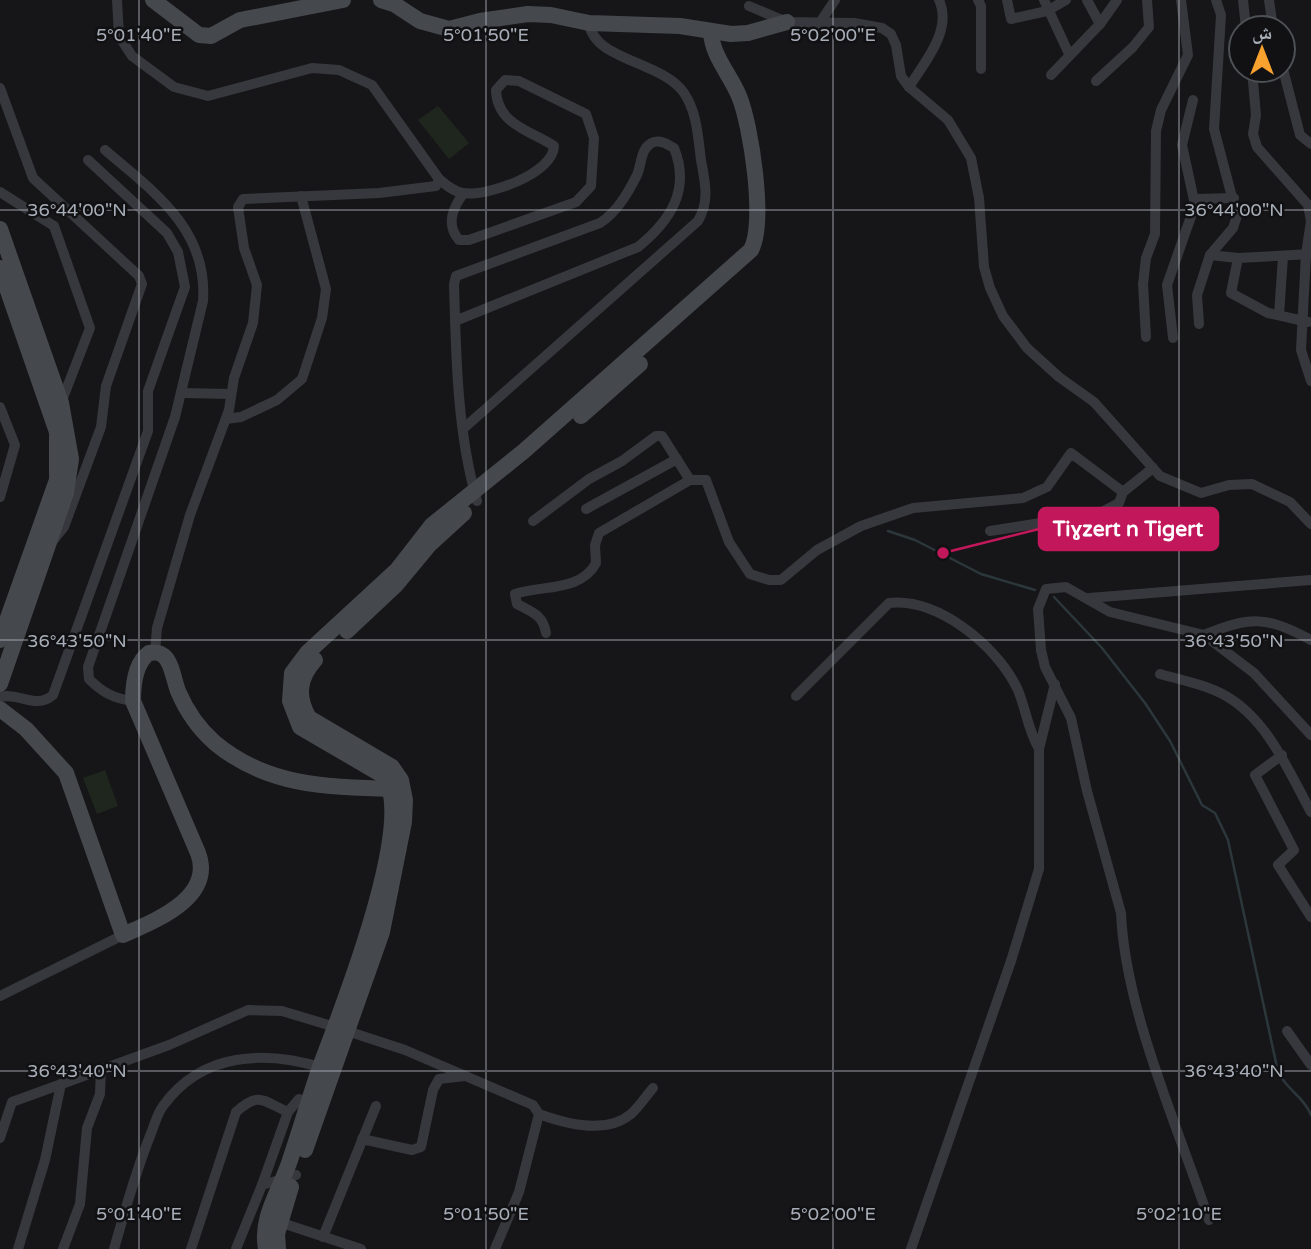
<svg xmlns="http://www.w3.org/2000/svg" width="1311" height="1249" font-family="'Varela Round','Noto Naskh Arabic',sans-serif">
  <rect width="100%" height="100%" fill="#161618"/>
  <g fill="#1e261e">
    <path d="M438,106L469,143L449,159L418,120Z"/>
    <path d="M105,770L118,806L97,814L83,778Z"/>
  </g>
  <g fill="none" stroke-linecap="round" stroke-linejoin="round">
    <g stroke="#2c373c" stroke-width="2.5">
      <path d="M888,531L915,540L981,574L1035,590"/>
      <path d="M1054,597L1102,648L1145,703L1170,741L1202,805L1215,813L1228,840L1278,1072C1286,1089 1304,1097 1311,1115"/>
    </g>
    <g stroke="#37383d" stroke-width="10">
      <path d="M117,0L119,36L132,56L174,87L208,96L312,68L339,70L372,85L439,179L436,186L379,193L243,199L238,207L244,248L257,285L253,323L234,378L229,410L190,515L157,628L155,652"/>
      <path d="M978,0L981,6V69"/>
      <path d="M1007,0L1011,19L1047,11L1066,0"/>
      <path d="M1044,0L1069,54"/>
      <path d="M1087,0L1100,24"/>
      <path d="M1216,0L1221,15L1214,129L1237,216L1233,228L1210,255L1238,258"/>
      <path d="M1243,0L1246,28"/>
      <path d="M1269,0L1273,28"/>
      <path d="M749,6L787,22L854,23L882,28L891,34L896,45L901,76L909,87L948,120L971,158L979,198L984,267L990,288L1003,316L1027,348L1059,377L1094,402L1160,476L1201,493L1229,485L1252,484L1290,502L1311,524"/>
      <path d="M819,24L835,0"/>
      <path d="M1283,69L1300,135L1311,144"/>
      <path d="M1252,70L1256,115L1253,134L1257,147L1308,205L1311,221L1306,254L1301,350L1311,381"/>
      <path d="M1051,75L1100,24L1117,0"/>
      <path d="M1096,81L1133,47L1149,27L1147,0"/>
      <path d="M909,87C924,63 953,30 939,0"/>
      <path d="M0,88L33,178L139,276L142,284L106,386L101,427L64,527L52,542"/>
      <path d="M105,150C154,192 208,229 203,301L175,417L88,667L89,679C102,692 114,699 133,701"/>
      <path d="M439,179C446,185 454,192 463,193C487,197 553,174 554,146C529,130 497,124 496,90L505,80L519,81L586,114L594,138L591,186L576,202L469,240H459C446,225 452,209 463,194"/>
      <path d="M0,192L54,226L90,328L61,403"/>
      <path d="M1195,199L1234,198"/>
      <path d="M1279,315L1283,257"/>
      <path d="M455,321L638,247C670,221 691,190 674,148C667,144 661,140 654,142C640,147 642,164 637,175C628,193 617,212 600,223L456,276L454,284C456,355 457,432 477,501"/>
      <path d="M1308,322L1268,313L1231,293L1238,258L1311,254"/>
      <path d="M1199,324L1197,295L1210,255"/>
      <path d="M1146,337L1143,284L1146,258L1155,234L1156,131L1161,110L1188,55L1181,0"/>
      <path d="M1173,338L1167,285L1195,205L1182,145L1193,100"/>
      <path d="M182,393L231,394"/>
      <path d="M0,407L15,445L0,497"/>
      <path d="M226,419L241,417L277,400L302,379L322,318L326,289L301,196"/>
      <path d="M464,428L698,221C710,200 705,183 701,160C698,137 697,112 684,93C662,61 594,61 589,23"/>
      <path d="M586,509L677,459"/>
      <path d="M533,521L589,479L622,461L656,436H662L690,480"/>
      <path d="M990,531L1073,518L1102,512L1119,503L1123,492"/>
      <path d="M1089,598L1311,580"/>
      <path d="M546,633C543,615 532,612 517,604L515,594C541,585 581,592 596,563L595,545L599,533L690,480H706L729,542L750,574L769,580H781L817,550L861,526L913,508L1023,498L1047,487L1071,453L1123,492L1153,468"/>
      <path d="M1204,635C1251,616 1266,616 1311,640"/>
      <path d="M1160,674C1181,680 1207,685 1226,696C1268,720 1289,772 1311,812"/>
      <path d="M796,696L889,603C938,598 996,645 1017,688C1026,708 1027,728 1039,749"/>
      <path d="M0,697C19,692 36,710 53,695L148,431V391L185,287L178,252L167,233L88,160"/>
      <path d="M1282,755L1255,775L1294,850L1278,865L1311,917"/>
      <path d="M0,996L123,935"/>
      <path d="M1287,1031L1311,1065"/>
      <path d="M288,1112L299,1099L308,1102"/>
      <path d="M0,1138L12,1102L169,1045L248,1010L282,1011L335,1027L405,1050L533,1105L539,1114C566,1124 606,1135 631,1114C639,1107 646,1096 653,1088"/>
      <path d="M362,1139L412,1150L421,1147L433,1090L439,1079L465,1076"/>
      <path d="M1209,1220C1178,1127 1125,1010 1121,913L1087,791L1071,718L1045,667L1041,650L1038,609L1046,589L1066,587L1110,612L1204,635L1254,673L1311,735"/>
      <path d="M276,1221L361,1249"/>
      <path d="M323,1237L376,1106"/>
      <path d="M18,1249L45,1160L61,1084"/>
      <path d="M63,1249L80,1204L87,1128L100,1094L101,1069"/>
      <path d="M114,1249C125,1211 135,1173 150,1136C154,1126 157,1114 163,1106C202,1052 265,1050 323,1068"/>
      <path d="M191,1249L236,1112C260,1091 262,1101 288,1112L262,1185"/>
      <path d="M236,1249L262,1185L296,1175"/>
      <path d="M495,1249L519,1192L539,1114"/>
      <path d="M911,1249L1011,961L1039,869V749L1055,684"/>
    </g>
    <g stroke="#45484d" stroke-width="16">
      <path d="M153,0L199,35L211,36L240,20L343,0"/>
      <path d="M381,0L394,4L420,21L449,29L480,21L528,14L551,15L589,23L680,26L731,34L748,33L787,22"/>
      <path d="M0,229L61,403L71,459L66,493L0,684"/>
      <path d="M0,268L57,432V480L0,640"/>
      <path d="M581,416L640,364"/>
      <path d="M347,631L396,585L430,544L464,513"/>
      <path d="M0,709L26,729L66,773L123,935C154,921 215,898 198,853L133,701C133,685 135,663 149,653C155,652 159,652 164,656C172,663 174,681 178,691C186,710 199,729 215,743C269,788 332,787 398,789"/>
      <path d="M305,1150L382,932L404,822L405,800L401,780L392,767L309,718C297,697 298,679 315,660"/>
      <path d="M266,1249C260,1218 279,1192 289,1163C300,1131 309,1099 320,1067C340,1013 417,822 384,776L300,727L290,701L292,673L307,653L397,570L432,525L524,451L751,250C766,223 751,125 739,96C730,74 712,56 711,32"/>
      <path d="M278,1249L277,1234L291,1187"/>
    </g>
  </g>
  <path fill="none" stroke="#a8aeb8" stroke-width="2" stroke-opacity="0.45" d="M139,0V1249M486,0V1249M833,0V1249M1179,0V1249M0,210H1311M0,640H1311M0,1071H1311"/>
  <g font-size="18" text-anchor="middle" fill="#a8aeb8" stroke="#111113" stroke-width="5" stroke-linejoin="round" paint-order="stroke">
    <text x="139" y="41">5°01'40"E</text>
    <text x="486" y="41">5°01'50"E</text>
    <text x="833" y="41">5°02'00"E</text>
    <text x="77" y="216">36°44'00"N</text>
    <text x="1234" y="216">36°44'00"N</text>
    <text x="77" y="647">36°43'50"N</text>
    <text x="1234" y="647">36°43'50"N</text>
    <text x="77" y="1077">36°43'40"N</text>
    <text x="1234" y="1077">36°43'40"N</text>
    <text x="139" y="1220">5°01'40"E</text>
    <text x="486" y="1220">5°01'50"E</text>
    <text x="833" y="1220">5°02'00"E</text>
    <text x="1179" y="1220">5°02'10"E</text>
  </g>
  <path fill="none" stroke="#c2185b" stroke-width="2.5" d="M943 553L1039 529"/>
  <circle fill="#c2185b" stroke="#111113" stroke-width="2.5" cx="943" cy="553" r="7"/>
  <rect fill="#c2185b" stroke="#c2185b" stroke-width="2.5" x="1039" y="508" width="179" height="42" rx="7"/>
  <g font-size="21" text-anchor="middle" font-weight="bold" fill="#fff">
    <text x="1128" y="536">Tiɣzert n Tigert</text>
  </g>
  <g transform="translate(1262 49)"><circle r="33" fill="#111113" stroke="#4d5055" stroke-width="2"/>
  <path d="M0-5L12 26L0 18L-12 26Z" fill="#f7a12f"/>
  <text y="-10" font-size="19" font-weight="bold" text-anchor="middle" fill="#a8aeb8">ش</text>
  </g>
</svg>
